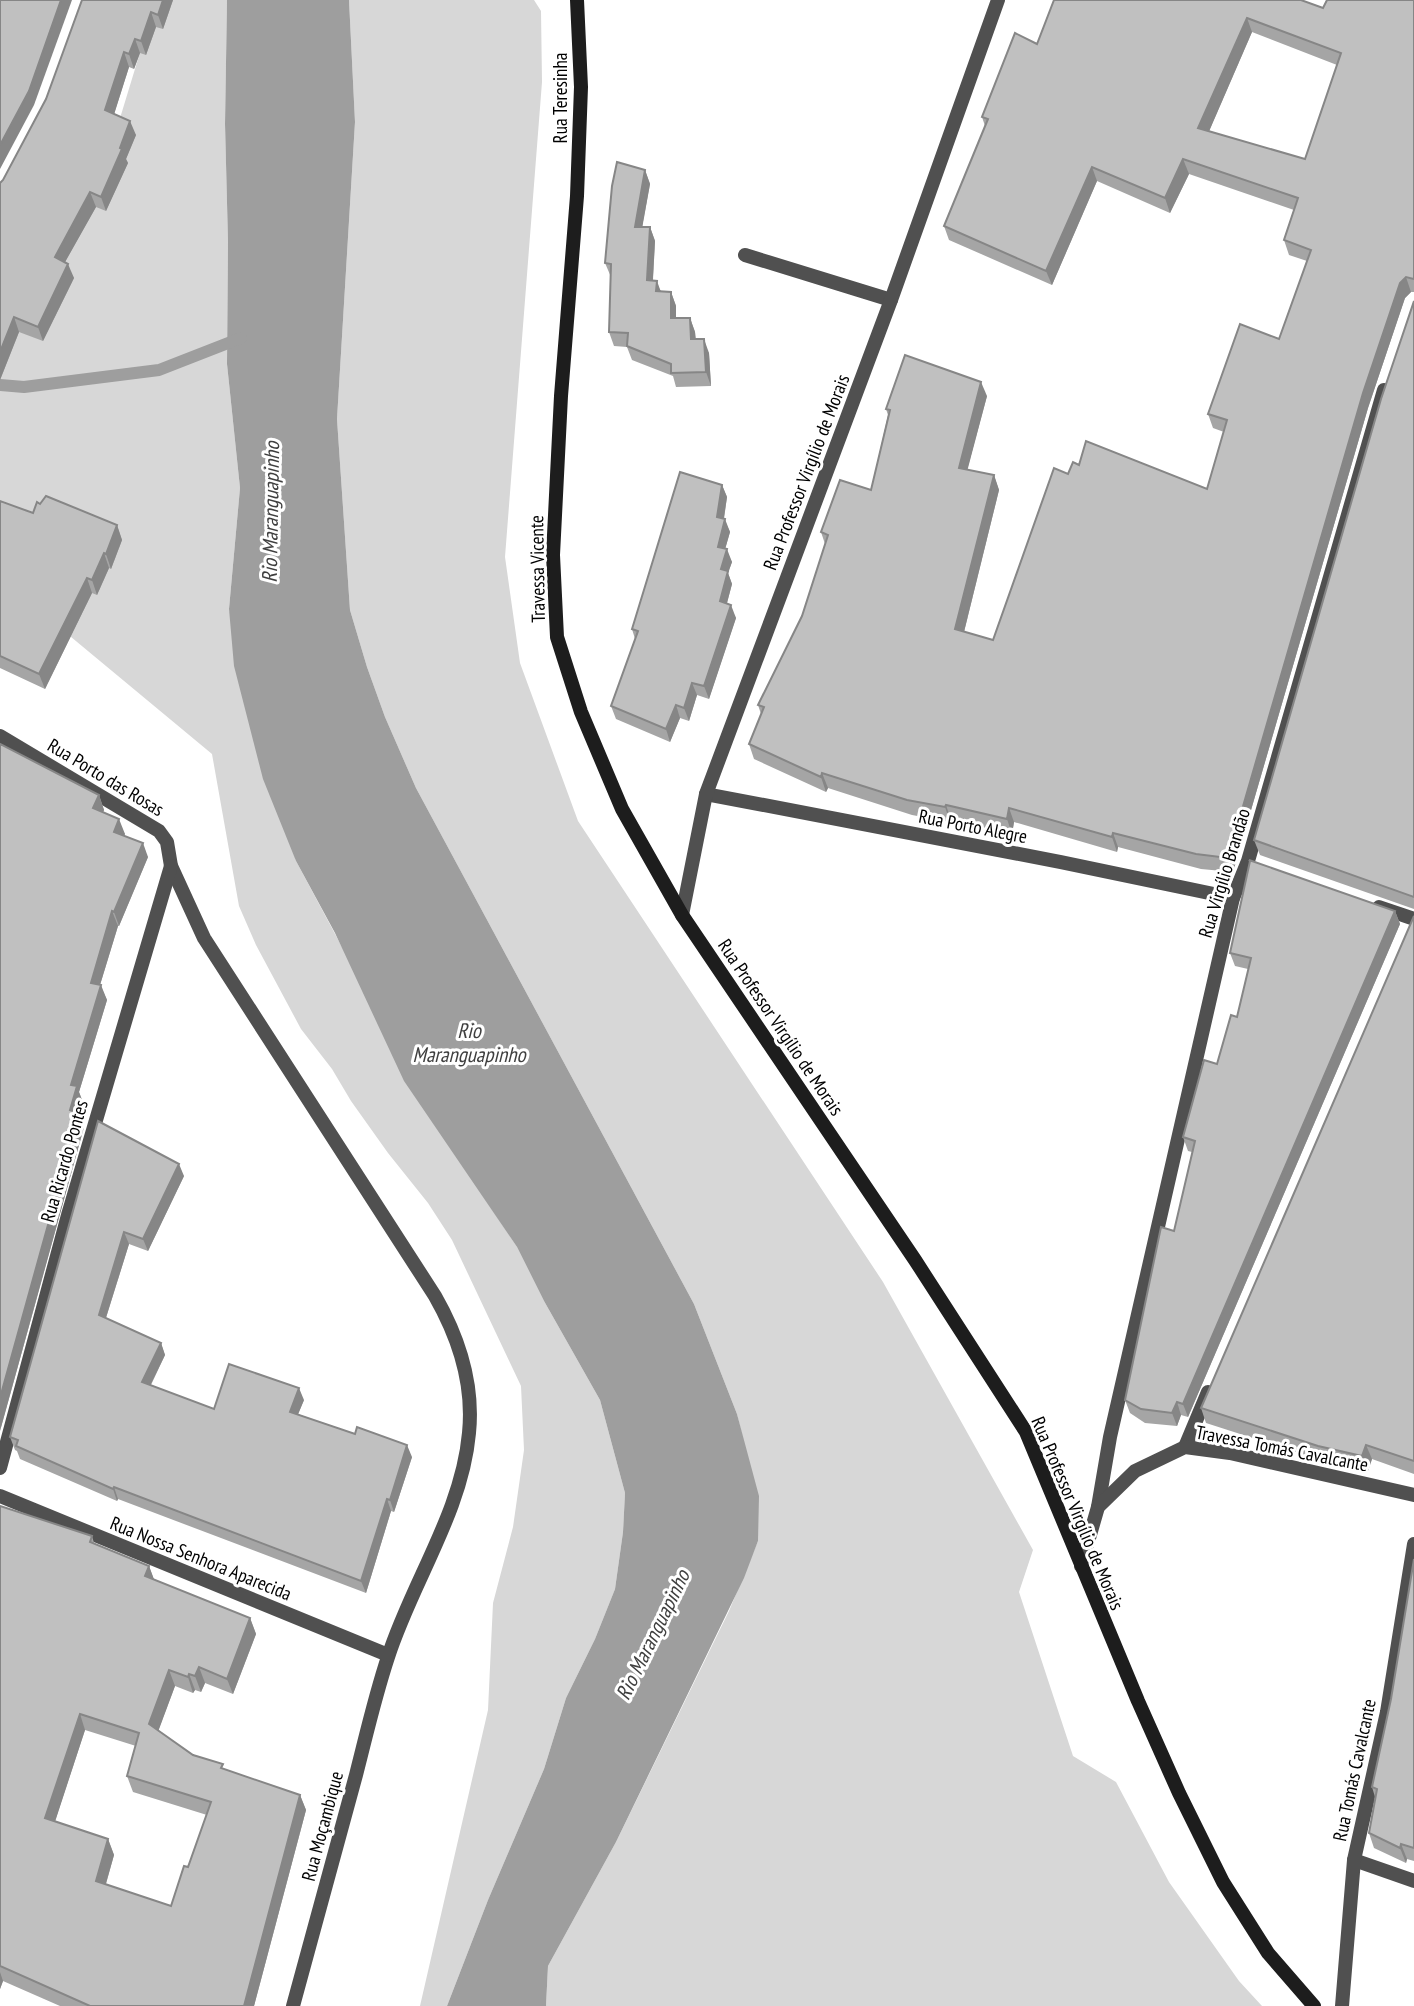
<svg xmlns="http://www.w3.org/2000/svg" width="1414" height="2006" font-family="'PT Sans Narrow',sans-serif">
  <rect width="100%" height="100%" fill="#fff"/>
  <g fill="#d7d7d7">
    <path d="M156,0H227L225,124L228,242L227,364L240,488L229,609L296,861L442,1134L517,1247L544,1301L600,1400L625,1493L623,1532L615,1589L595,1639L566,1698L544,1769L488,1900L447,2006H420L488,1710L493,1603L513,1527L524,1450L521,1386L452,1240L428,1203L388,1153L351,1101L332,1069L301,1029L256,945L239,906L212,754L0,578V284L96,197Z"/>
    <path d="M349,0H534L541,11L542,82L505,557L520,663L578,821L883,1282L1033,1550L1019,1592L1073,1756L1116,1782L1169,1882L1239,1981L1262,2006H546L548,1966L616,1842L729,1611L758,1541L746,1451L737,1414L694,1304L416,788L385,717L367,667L350,610L337,419L355,122Z"/>
  </g>
  <path fill="#9e9e9e" d="M227,0H349L355,122L337,419L350,610L367,667L385,717L416,788L694,1304L737,1414L759,1496L758,1541L744,1578L616,1842L548,1966L546,2006H447L488,1900L544,1769L566,1698L595,1639L615,1589L623,1532L625,1493L600,1400L544,1301L517,1247L404,1081L335,933L296,861L263,779L234,666L229,609L240,488L227,364L228,242L225,124Z"/>
  <g fill="none" stroke-linecap="round" stroke-linejoin="round">
    <path stroke="#9e9e9e" stroke-width="12" d="M0,385L24,387L159,370L241,338"/>
    <g stroke="#505050" stroke-width="14">
      <path d="M745,255L891,300"/>
      <path d="M0,736L159,831L167,842L171,866L204,938L435,1296C459,1338 474,1384 469,1433C462,1512 412,1582 388,1657C375,1696 366,1736 356,1775C335,1852 314,1929 293,2006"/>
      <path d="M706,794L1061,862L1233,898"/>
      <path d="M1379,907L1414,919"/>
      <path d="M682,915L706,794L891,300L998,0"/>
      <path d="M1185,1447L1208,1392"/>
      <path d="M0,1468L68,1215L171,866"/>
      <path d="M0,1496L388,1655"/>
      <path d="M1098,1507L1110,1437L1233,898L1248,861L1384,390"/>
      <path d="M1081,1566L1098,1507L1135,1471L1185,1447L1230,1453L1414,1495"/>
      <path d="M1354,1860L1414,1881"/>
      <path d="M1342,2006L1354,1860L1387,1712L1414,1544"/>
    </g>
    <path stroke="#1d1d1d" stroke-width="14" d="M577,0L581,87L577,196L561,396L553,555L557,637L581,712L622,809L682,915L915,1260L1026,1432L1138,1701L1179,1793L1223,1882L1268,1953L1314,2006"/>
  </g>
  <g fill="#a5a5a5" fill-rule="evenodd">
    <path d="M82,0H173L163,29L156,27L146,55L140,53L134,69L129,67L114,114L136,135L126,159L128,163L106,211L96,207L65,262L74,278L43,341L19,332L0,380V183L3,180L46,99Z"/>
    <path d="M1414,0V292H1411L1405,298L1368,408L1233,872L1201,869L1118,847L1117,852L1014,822L1012,834L951,820L950,822L912,815L828,788L826,792L754,759L749,744L761,714L758,705L802,616L825,544L821,532L871,490L888,415L886,409L987,396L967,470L994,475L999,490L964,632L993,640L1068,474L1079,465L1207,489L1224,432L1213,428L1208,414L1279,339L1307,261L1289,255L1284,240L1294,210L1189,174L1170,213L1097,181L1052,285L949,240L944,226L985,126L982,117L1037,44L1323,8ZM1252,32L1337,65L1305,159L1209,131Z"/>
    <path d="M645,170L650,184L642,227H650L655,241L653,280L661,291L671,292L676,306V318H690L695,332L696,339L709,353L711,386L676,387L673,376L632,360L627,347L614,346L609,332L611,277L605,263Z"/>
    <path d="M1414,301V909L1260,855L1254,840Z"/>
    <path d="M722,485L727,497L724,519L730,532L725,549L732,562L728,573L732,584L727,603L736,618L709,699L697,695L689,721L680,718L670,742L616,719L611,706L635,639L632,629Z"/>
    <path d="M0,501L33,513L117,525L122,540L111,569L109,568L97,595L92,593L45,689L0,668Z"/>
    <path d="M99,795L104,810L103,812L125,834L124,835L148,857L119,926H118L100,985L107,1000L79,1092L82,1100L78,1113L84,1127L0,1431Z"/>
    <path d="M1249,860L1395,911L1400,924L1188,1417L1181,1415L1177,1426L1145,1423L1130,1413L1125,1400L1174,1231L1192,1152L1188,1151L1183,1137L1217,1064L1237,1017L1248,969L1235,966L1230,953L1250,863Z"/>
    <path d="M1414,916V1474L1372,1459L1368,1471L1324,1461L1206,1423L1201,1408Z"/>
    <path d="M98,1121L184,1176L148,1251L129,1244L106,1318L161,1343L165,1355L151,1385L214,1409L304,1400L298,1414L412,1457L394,1512L391,1511L366,1593L118,1499L117,1501L20,1459L17,1451L15,1450L10,1437Z"/>
    <path d="M0,1506L92,1536L94,1543L149,1566L154,1580L250,1618L256,1634L233,1694L205,1683L201,1692L195,1690L193,1693L175,1686L158,1731L193,1755L225,1770L300,1795L306,1810L254,2006H60L3,1981L0,1989ZM85,1730L136,1746L127,1776L133,1792L207,1815L188,1867L171,1906L106,1884L114,1855L108,1839L55,1821Z"/>
    <path d="M1414,1559V1861L1407,1859L1406,1863L1374,1848L1369,1833L1375,1797L1372,1787L1391,1699Z"/>
  </g>
  <g fill="#868686">
    <path d="M61,0H72L34,105L0,169V145Z"/>
    <path d="M163,0H173L163,29L158,15Z"/>
    <path d="M151,12L156,27L146,55L141,41Z"/>
    <path d="M1247,18L1252,32L1204,143L1198,128Z"/>
    <path d="M135,39L140,53L134,69L129,54Z"/>
    <path d="M124,52L129,67L111,124L105,110Z"/>
    <path d="M130,121L136,135L126,159L128,163L106,211L101,197Z"/>
    <path d="M1183,159L1189,174L1170,213L1165,198Z"/>
    <path d="M1092,167L1097,181L1052,285L1046,271Z"/>
    <path d="M645,170L650,184L640,240L635,227Z"/>
    <path d="M90,192L96,207L60,271L55,257Z"/>
    <path d="M650,227L655,241L652,294L647,280Z"/>
    <path d="M68,264L74,278L43,341L38,327Z"/>
    <path d="M1406,277L1411,292L1405,298L1368,408L1233,872L1228,858L1363,393L1400,283Z"/>
    <path d="M657,281L662,295L656,291Z"/>
    <path d="M671,292L676,306V332L671,318Z"/>
    <path d="M14,317L19,332L0,380V352Z"/>
    <path d="M690,318L695,332L696,353L691,339Z"/>
    <path d="M704,339L709,353L711,386L706,372Z"/>
    <path d="M981,382L987,396L964,483L959,468Z"/>
    <path d="M994,475L999,490L961,644L955,629Z"/>
    <path d="M722,485L727,497L722,530L717,517Z"/>
    <path d="M725,519L730,532L722,560L718,547Z"/>
    <path d="M117,525L122,540L111,569L106,554Z"/>
    <path d="M727,549L732,562L728,573L732,584L724,614L720,601L721,569Z"/>
    <path d="M104,553L109,568L97,595L92,580Z"/>
    <path d="M87,578L92,593L45,689L39,674Z"/>
    <path d="M731,605L736,618L709,699L704,686Z"/>
    <path d="M692,683L697,695L689,721L684,708Z"/>
    <path d="M676,705L680,718L670,742L666,729Z"/>
    <path d="M822,773L828,788L826,792L821,777Z"/>
    <path d="M99,795L104,810L98,823L93,808Z"/>
    <path d="M946,805L951,820L950,822L945,807Z"/>
    <path d="M1009,808L1014,822L1012,834L1007,819Z"/>
    <path d="M119,819L125,834L120,846L114,832Z"/>
    <path d="M1113,833L1118,847L1117,852L1112,837Z"/>
    <path d="M143,843L148,857L119,926L114,912Z"/>
    <path d="M112,911L118,926L96,998L91,983Z"/>
    <path d="M1395,911L1400,924L1188,1417L1183,1404Z"/>
    <path d="M101,985L107,1000L79,1092L82,1100L75,1125L70,1110L71,1085Z"/>
    <path d="M79,1113L84,1127L0,1431V1398Z"/>
    <path d="M179,1164L184,1176L148,1251L143,1239Z"/>
    <path d="M124,1232L129,1244L103,1327L99,1315Z"/>
    <path d="M161,1343L165,1355L146,1394L142,1382Z"/>
    <path d="M299,1388L304,1400L294,1424L290,1412Z"/>
    <path d="M1177,1402L1181,1415L1177,1426L1172,1413Z"/>
    <path d="M407,1445L412,1457L394,1512L390,1500Z"/>
    <path d="M1366,1445L1372,1459L1368,1471L1362,1456Z"/>
    <path d="M114,1487L118,1499L117,1501L113,1489Z"/>
    <path d="M387,1499L391,1511L366,1593L361,1581Z"/>
    <path d="M149,1566L155,1582L145,1576Z"/>
    <path d="M250,1618L256,1634L233,1694L227,1679Z"/>
    <path d="M199,1667L205,1683L201,1692L195,1676Z"/>
    <path d="M169,1670L175,1686L155,1740L149,1724Z"/>
    <path d="M189,1674L195,1690L193,1693L188,1677Z"/>
    <path d="M80,1714L85,1730L51,1834L45,1818Z"/>
    <path d="M300,1795L306,1810L254,2006H244Z"/>
    <path d="M108,1839L114,1855L102,1897L96,1881Z"/>
    <path d="M1401,1844L1407,1859L1406,1863L1400,1848Z"/>
    <path d="M0,1972L3,1981L0,1989Z"/>
  </g>
  <g fill="#c0c0c0" stroke="#868686" stroke-width="2" fill-rule="evenodd">
    <path d="M0,0H61L29,91L0,145Z"/>
    <path d="M82,0H163L158,15L151,12L141,41L135,39L129,54L124,52L105,110L130,121L120,148L122,149L101,197L90,192L55,257L68,264L38,327L14,317L0,352V183L3,180L46,99Z"/>
    <path d="M1054,0H1301L1323,8L1327,0H1414V279L1406,277L1400,283L1363,393L1228,858L1196,854L1113,833L1112,837L1009,808L1007,819L946,805L945,807L907,800L822,773L821,777L749,744L764,707L758,705L802,616L828,535L821,532L840,480L871,490L890,410L886,409L905,355L981,382L959,468L994,475L955,629L993,640L1054,468L1068,474L1073,462L1079,465L1086,441L1207,489L1227,420L1208,414L1240,324L1279,339L1311,250L1284,240L1298,198L1183,159L1165,198L1092,167L1046,271L944,226L988,119L982,117L1015,33L1037,44ZM1247,18L1341,53L1305,159L1198,128Z"/>
    <path d="M617,162L645,170L635,227H650L647,280L657,281L656,291L671,292V318H690L691,339H704L706,372L671,373V364L627,346L628,333L609,332L611,264L605,263L612,186Z"/>
    <path d="M1414,301V897L1254,840L1381,399Z"/>
    <path d="M680,472L722,485L717,517L725,519L718,547L727,549L721,569L728,571L720,601L731,605L704,686L692,683L684,708L676,705L666,729L611,706L638,631L632,629Z"/>
    <path d="M46,496L117,525L106,554L104,553L92,580L87,578L39,674L0,656V501L33,513L37,502L40,504Z"/>
    <path d="M0,744L99,795L93,808L119,819L114,832L143,843L114,912L112,911L91,983L101,985L71,1085L77,1086L70,1110L79,1113L0,1398Z"/>
    <path d="M1249,860L1395,911L1183,1404L1177,1402L1172,1413L1141,1409L1125,1400L1161,1227L1174,1231L1195,1141L1183,1137L1204,1060L1217,1064L1231,1015L1237,1017L1251,958L1230,953L1250,861Z"/>
    <path d="M1414,916V1461L1366,1445L1362,1456L1318,1446L1201,1408Z"/>
    <path d="M98,1121L179,1164L143,1239L124,1232L99,1315L161,1343L142,1382L214,1409L229,1364L299,1388L290,1412L355,1434L357,1427L407,1445L390,1500L387,1499L361,1581L114,1487L113,1489L16,1446L18,1440L10,1437Z"/>
    <path d="M0,1506L92,1536L90,1542L149,1566L145,1576L250,1618L227,1679L199,1667L195,1676L189,1674L188,1677L169,1670L149,1724L193,1755L223,1764L221,1768L300,1795L244,2006H90L0,1966ZM80,1714L139,1733L127,1776L211,1802L188,1867L184,1866L171,1906L96,1881L108,1839L45,1818Z"/>
    <path d="M1414,1559V1848L1401,1844L1400,1848L1369,1833L1377,1789L1372,1787L1391,1699Z"/>
  </g>
  <g text-anchor="middle" stroke-width="6" stroke-linejoin="round" paint-order="stroke">
    <g font-size="19" fill="#000" stroke="#fff">
      <text transform="translate(560 98) rotate(-90)" y="7">Rua Teresinha</text>
      <text transform="translate(806 472) rotate(-69)" y="7">Rua Professor Virgílio de Morais</text>
      <text transform="translate(537 569) rotate(-91)" y="7">Travessa Vicente</text>
      <text transform="translate(106 777) rotate(31)" y="7">Rua Porto das Rosas</text>
      <text transform="translate(973 826) rotate(11)" y="7">Rua Porto Alegre</text>
      <text transform="translate(1224 873) rotate(-73)" y="7">Rua Virgílio Brandão</text>
      <text transform="translate(781 1027) rotate(56)" y="7">Rua Professor Virgílio de Morais</text>
      <text transform="translate(64 1161) rotate(-74)" y="7">Rua Ricardo Pontes</text>
      <text transform="translate(1282 1448) rotate(11)" y="7">Travessa Tomás Cavalcante</text>
      <text transform="translate(1078 1513) rotate(67)" y="7">Rua Professor Virgílio de Morais</text>
      <text transform="translate(201 1558) rotate(22)" y="7">Rua Nossa Senhora Aparecida</text>
      <text transform="translate(1354 1770) rotate(-78)" y="7">Rua Tomás Cavalcante</text>
      <text transform="translate(322 1826) rotate(-75)" y="7">Rua Moçambique</text>
    </g>
    <g font-size="21" font-style="italic" fill="#3f3f3f" stroke="#fff">
      <text transform="translate(271 512) rotate(-89)" y="7">Rio Maranguapinho</text>
      <text x="469" y="1038">Rio<tspan x="469" dy="24">Maranguapinho</tspan></text>
      <text transform="translate(653 1635) rotate(-64)" y="7">Rio Maranguapinho</text>
    </g>
  </g>
</svg>
